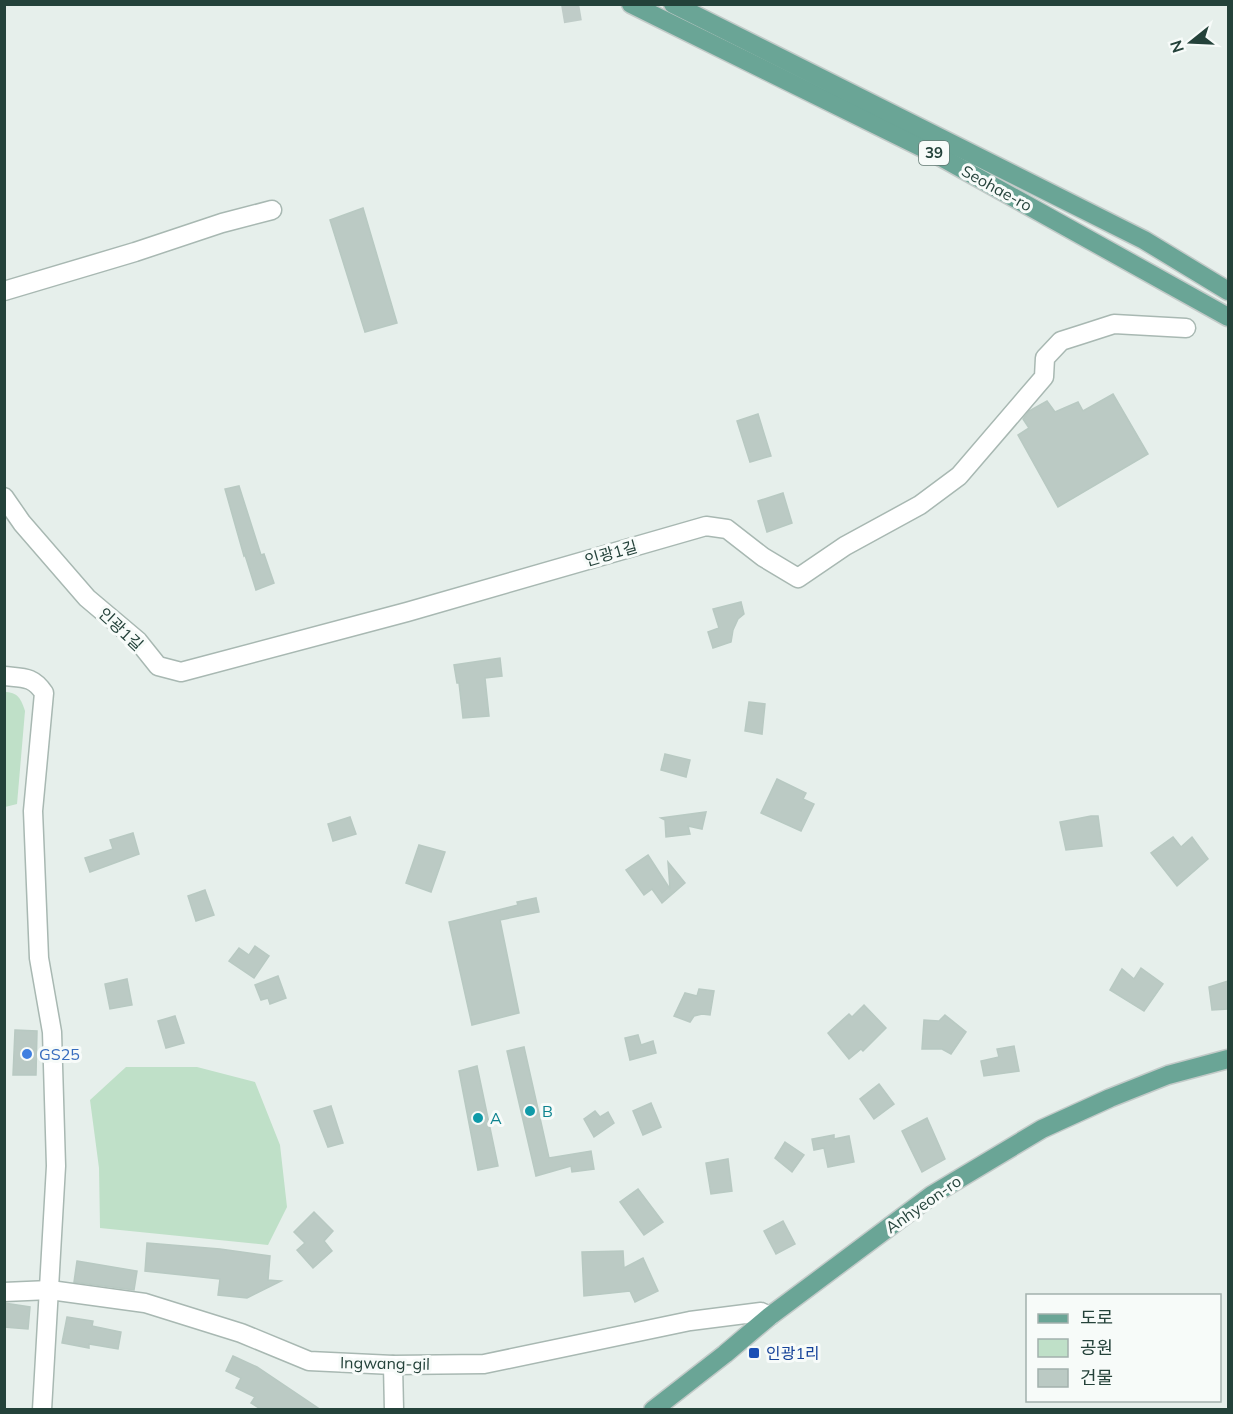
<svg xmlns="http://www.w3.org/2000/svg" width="1233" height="1414" font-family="Mulish,'Noto Sans KR',sans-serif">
  <rect width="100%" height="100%" fill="#e6efeb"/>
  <g fill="#bfe0c8">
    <path d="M4,692C18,692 21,699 25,711L17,804L5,807Z"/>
    <path d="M126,1067H197L255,1082L280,1145L287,1207L268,1245L100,1228L99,1168L90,1100Z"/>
  </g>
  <g fill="#bbcac4" stroke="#b8c9c2" stroke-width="1.5">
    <path d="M363,208L397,323L365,332L330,220Z"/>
    <path d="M1113,394L1148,454L1058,507L1018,435L1029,428L1023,419L1029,411L1047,401L1055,412L1078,402L1083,411Z"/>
    <path d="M758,414L771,456L750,462L737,421Z"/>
    <path d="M239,486L261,555L264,554L274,583L256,590L245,555L244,556L225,489Z"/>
    <path d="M783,493L792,523L767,532L758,501Z"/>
    <path d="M741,602L744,614L738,619L733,630L731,642L713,648L708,632L719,628L713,609Z"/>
    <path d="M500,658L502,676L485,678L489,716L463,718L459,683H457L454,665Z"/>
    <path d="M749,702L765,704L762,734L745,731Z"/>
    <path d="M665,754L690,760L686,777L661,770Z"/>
    <path d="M777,779L806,793L803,799L814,804L801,831L761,813Z"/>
    <path d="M706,812L702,829L688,826L690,834L666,837L665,820L661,818Z"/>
    <path d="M1091,816H1098L1102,846L1066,850L1060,822Z"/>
    <path d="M350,817L356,834L333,841L328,824Z"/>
    <path d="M133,833L139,854L90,872L85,858L113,849L110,840Z"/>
    <path d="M1173,837L1181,847L1192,837L1208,859L1177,886L1151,853Z"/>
    <path d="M419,845L445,852L431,892L406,883Z"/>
    <path d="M648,855L670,889L668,862L685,883L662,903L652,889L644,895L626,870Z"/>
    <path d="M205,890L214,915L196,921L188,896Z"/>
    <path d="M536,898L539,912L500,920L519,1013L472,1025L449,922L518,905L517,902Z"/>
    <path d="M255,946L269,956L254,978L229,961L239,948L249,955Z"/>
    <path d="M1141,968L1163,984L1144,1011L1110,990L1122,969L1134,979Z"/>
    <path d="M278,976L286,998L270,1004L268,998L261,1000L255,985Z"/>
    <path d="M127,979L132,1005L110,1009L105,984Z"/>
    <path d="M1228,981V1009L1212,1010L1209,987Z"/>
    <path d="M699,989L714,991L710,1015L702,1014L694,1016L690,1022L674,1016L685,993L697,996Z"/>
    <path d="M864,1005L886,1028L863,1051L861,1049L849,1059L828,1033L849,1014L852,1017Z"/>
    <path d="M945,1015L966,1032L951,1054L942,1049H922L924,1020L939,1021Z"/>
    <path d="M175,1016L184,1043L166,1048L158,1021Z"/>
    <path d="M15,1030L37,1031L36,1075H13Z"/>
    <path d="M638,1035L641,1045L653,1041L656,1053L630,1060L625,1038Z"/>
    <path d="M1014,1046L1019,1071L984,1076L981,1061L999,1057L997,1049Z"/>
    <path d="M524,1047L549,1158L591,1151L594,1169L572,1172L571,1166L536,1176L507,1051Z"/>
    <path d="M477,1066L498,1166L478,1170L459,1071Z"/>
    <path d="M879,1084L894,1104L874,1119L860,1099Z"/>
    <path d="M651,1103L661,1127L643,1135L633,1111Z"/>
    <path d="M331,1106L343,1143L328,1147L314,1111Z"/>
    <path d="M595,1111L600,1117L608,1112L614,1123L594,1137L584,1119Z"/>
    <path d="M927,1118L945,1159L922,1172L902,1131Z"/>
    <path d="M834,1135V1139L849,1136L854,1162L828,1167L824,1148L814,1150L812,1139Z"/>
    <path d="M785,1142L804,1155L792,1172L775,1158Z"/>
    <path d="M728,1159L732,1191L711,1194L706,1163Z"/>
    <path d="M638,1189L663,1222L644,1235L620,1202Z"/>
    <path d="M314,1212L333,1231L324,1241L332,1251L313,1268L297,1250L305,1243L294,1232Z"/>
    <path d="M783,1221L795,1244L776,1254L764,1231Z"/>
    <path d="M147,1243L220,1249L270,1256L268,1280L281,1281L247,1298L218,1295L220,1279L145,1271Z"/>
    <path d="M623,1251L624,1268L643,1258L658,1291L635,1302L630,1291L584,1296L582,1252Z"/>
    <path d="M77,1261L137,1271L134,1290L74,1282Z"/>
    <path d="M4,1303L30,1307L28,1329L4,1327Z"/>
    <path d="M67,1317L93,1321L92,1326L121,1332L118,1349L89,1344V1348L62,1343Z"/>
    <path d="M233,1356L257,1367L321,1410H262L251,1403L255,1397L236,1388L241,1378L226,1371Z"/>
  </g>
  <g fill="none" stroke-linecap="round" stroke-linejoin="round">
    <path stroke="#bfccc8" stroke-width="18" stroke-dasharray="18 9" stroke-linecap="butt" d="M570,4L574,28"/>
    <defs>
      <g id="minor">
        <path d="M4,291L135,252L222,223L272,210"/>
        <path d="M4,497L22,523L87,598L138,641L158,666L181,672L407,612L706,526L727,529L763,557L798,578L845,546L920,505L959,476L1044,377L1045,358L1061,341L1083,334L1114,324L1186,328"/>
        <path d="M4,676C23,678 33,676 44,693L33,811L39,958L52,1032L56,1166L42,1410"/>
        <path d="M4,1292L50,1290L145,1303L241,1333L309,1361L393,1365L484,1364L690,1321L761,1312L770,1316"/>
        <path d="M393,1365L394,1410"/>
      </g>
      <g id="major">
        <path d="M631,4L939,156L1228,317"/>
        <path d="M673,4L1144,240L1228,291"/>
        <path d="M653,1410L725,1354L770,1316L932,1195L1042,1129L1110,1098L1168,1075L1228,1059"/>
      </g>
    </defs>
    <use href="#minor" stroke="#a8b8b2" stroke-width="21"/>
    <use href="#major" stroke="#c2cac8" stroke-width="21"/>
    <use href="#minor" stroke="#fff" stroke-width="18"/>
    <use href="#major" stroke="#6aa596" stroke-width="18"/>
  </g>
  <circle fill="#3f7fe0" stroke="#f7fbf9" stroke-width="2" cx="27" cy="1054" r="6"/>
  <g fill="#0f9aa8" stroke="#f7fbf9" stroke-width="2">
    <circle cx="530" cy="1111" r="6"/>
    <circle cx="478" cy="1118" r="6"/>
  </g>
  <rect fill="#1a4fb4" stroke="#f7fbf9" stroke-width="2" x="748" y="1347" width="12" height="12" rx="3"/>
  <g text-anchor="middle" stroke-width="6" stroke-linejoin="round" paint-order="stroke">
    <rect fill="#f7fbf9" stroke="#637a73" stroke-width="1.5" x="919" y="141" width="30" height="24" rx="4.5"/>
    <g font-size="15" font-weight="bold" fill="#24423a">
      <text x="934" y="158">39</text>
    </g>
    <g font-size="16" fill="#24423a" stroke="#f7fbf9">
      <text transform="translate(997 188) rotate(29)" y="6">Seohae-ro</text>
      <text transform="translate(611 553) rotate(-16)" y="6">인광1길</text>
      <text transform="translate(121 629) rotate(43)" y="6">인광1길</text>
      <text transform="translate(923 1204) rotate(-35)" y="6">Anhyeon-ro</text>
      <text transform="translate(385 1363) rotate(1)" y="6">Ingwang-gil</text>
    </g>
    <g font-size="16" fill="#366cbe" stroke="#f7fbf9" text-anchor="start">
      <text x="39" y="1060">GS25</text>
    </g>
    <g font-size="16" fill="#0d838f" stroke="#f7fbf9" text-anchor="start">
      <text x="542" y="1117">B</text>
      <text x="490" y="1124">A</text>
    </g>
    <g font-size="16" fill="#164399" stroke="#f7fbf9" text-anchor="start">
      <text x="766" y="1359">인광1리</text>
    </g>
  </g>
  <rect width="1233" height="1414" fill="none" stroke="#24423a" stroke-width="12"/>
  <rect x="1026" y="1294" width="195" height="108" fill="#f7fbf9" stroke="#a3b1ad" stroke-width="1.5"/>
  <rect x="1038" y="1314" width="30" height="9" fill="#6aa596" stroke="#a3b1ad" stroke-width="1.5"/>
  <text x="1080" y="1324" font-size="18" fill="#24423a">도로</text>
  <rect x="1038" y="1339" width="30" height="18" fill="#bfe0c8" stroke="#a3b1ad" stroke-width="1.5"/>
  <text x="1080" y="1354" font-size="18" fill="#24423a">공원</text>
  <rect x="1038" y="1369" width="30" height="18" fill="#bbcac4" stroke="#a3b1ad" stroke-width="1.5"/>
  <text x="1080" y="1384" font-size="18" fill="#24423a">건물</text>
  <g transform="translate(1191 42) rotate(252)" stroke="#f7fbf9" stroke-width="4.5" paint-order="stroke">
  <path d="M0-4.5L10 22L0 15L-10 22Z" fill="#24423a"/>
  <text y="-9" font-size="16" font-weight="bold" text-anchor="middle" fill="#24423a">N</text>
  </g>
</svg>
